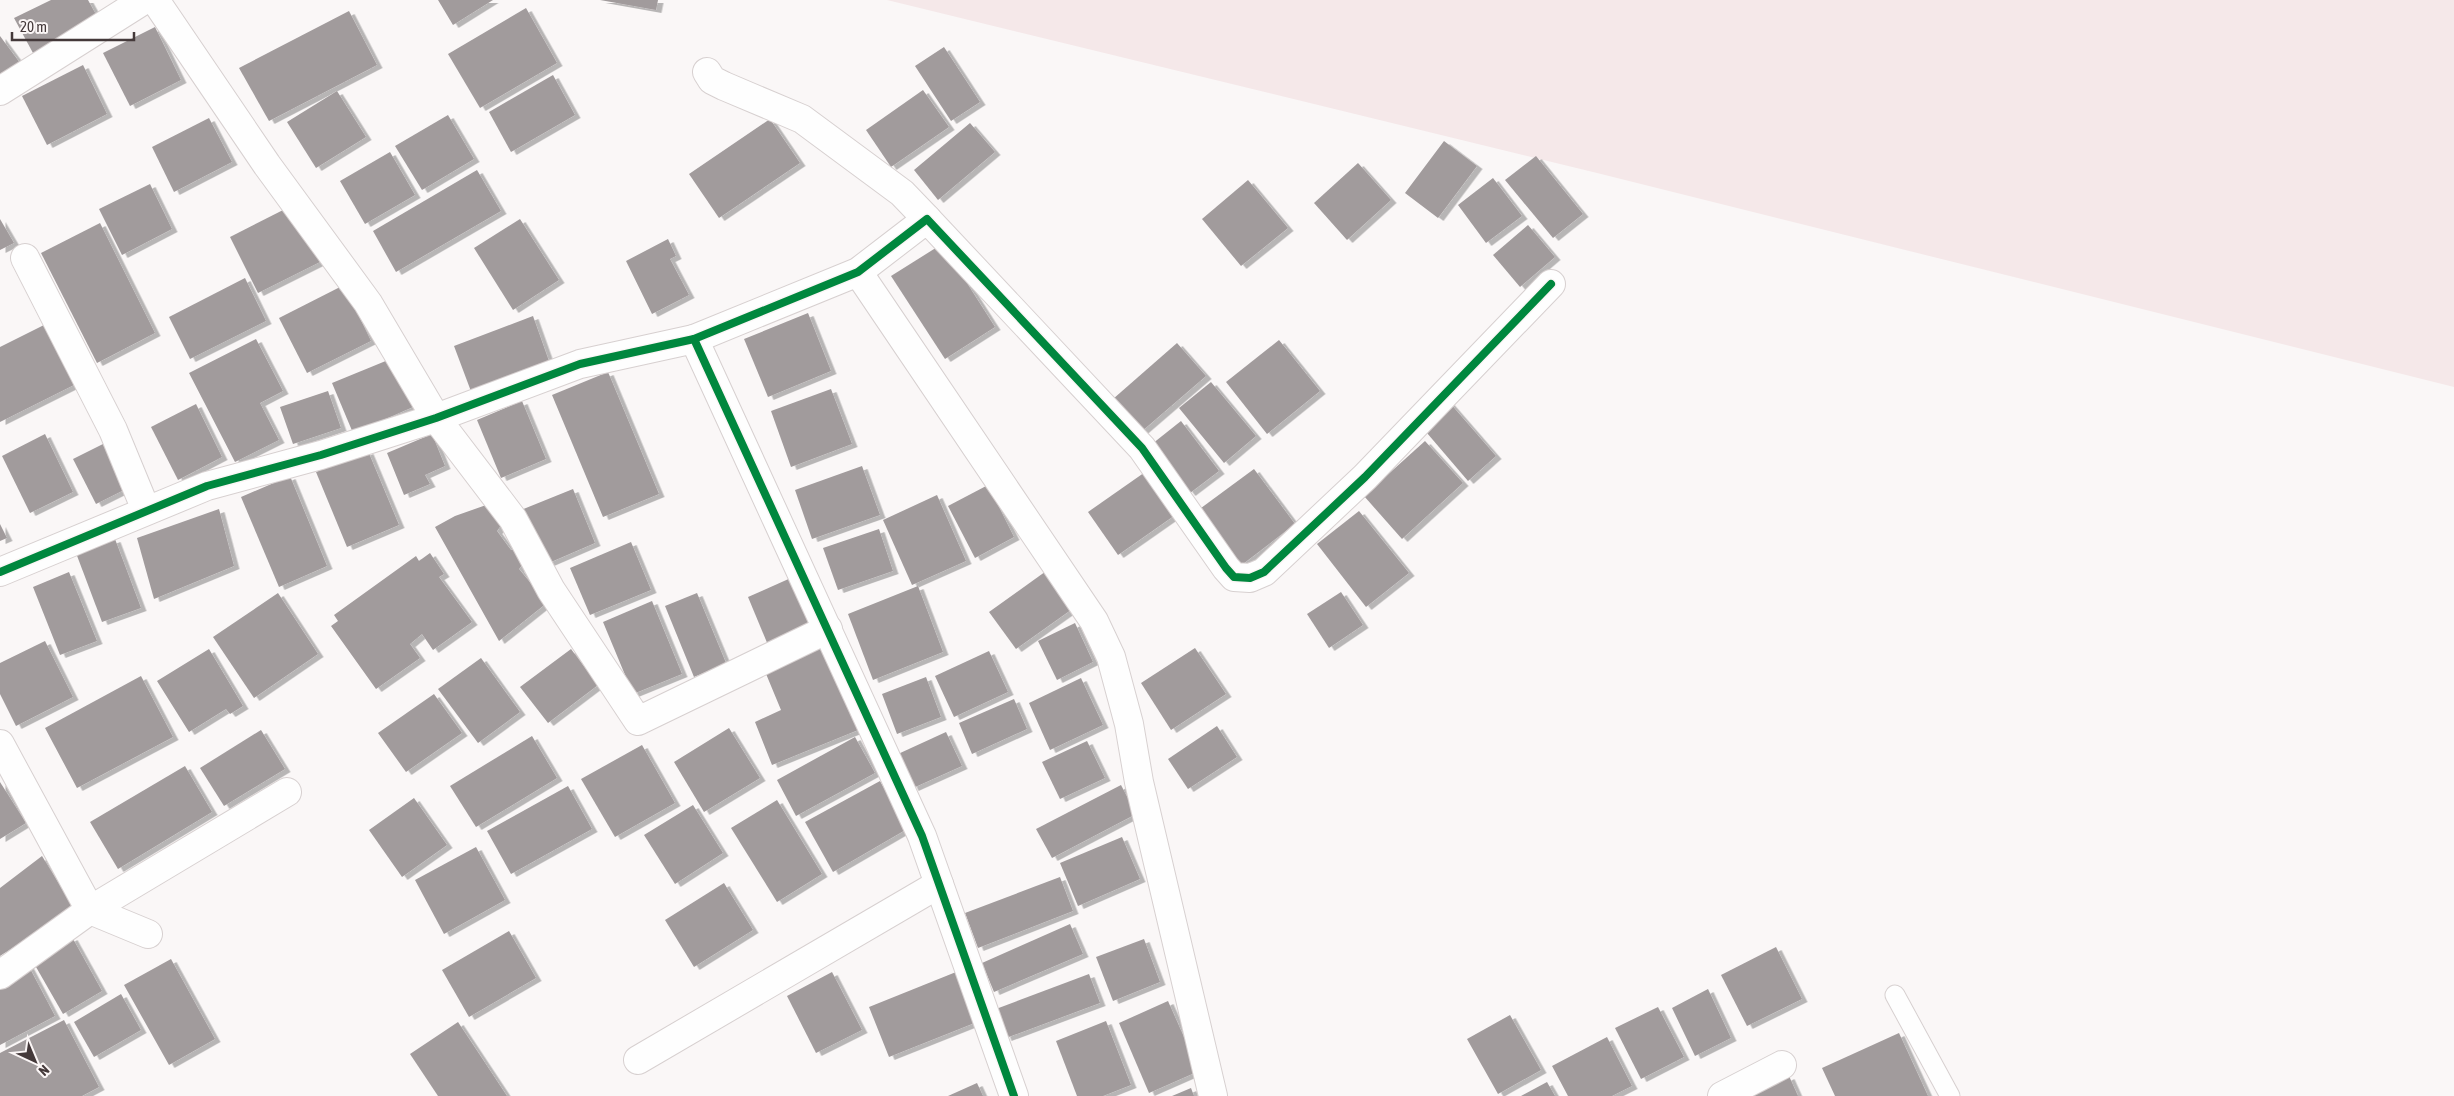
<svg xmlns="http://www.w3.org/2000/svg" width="2454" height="1096" font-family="'Asap Condensed',sans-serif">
  <defs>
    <filter id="shadow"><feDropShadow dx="5.5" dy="3" stdDeviation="0" flood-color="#0004"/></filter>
  </defs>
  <rect width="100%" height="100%" fill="#faf7f7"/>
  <path fill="#f5e8e9" d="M887,0H2454V387L1593,172Z"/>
  <g fill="#a19b9c" filter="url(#shadow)">
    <path d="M51,0H88L99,20L33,53L14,18Z"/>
    <path d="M438,0H493L453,25Z"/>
    <path d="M600,0H658L656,10Z"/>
    <path d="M526,8L557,63L480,108L448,54Z"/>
    <path d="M349,11L377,65L269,121L239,68Z"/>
    <path d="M155,27L181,80L130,106L103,53Z"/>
    <path d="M0,36L20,63L0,79Z"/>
    <path d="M944,47L980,102L951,121L915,66Z"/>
    <path d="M83,65L107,114L47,145L22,96Z"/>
    <path d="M553,75L575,115L511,152L489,112Z"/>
    <path d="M923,90L949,127L891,167L866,130Z"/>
    <path d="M337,91L366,137L316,168L287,122Z"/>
    <path d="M448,115L474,159L422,190L395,146Z"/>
    <path d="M209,118L232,162L174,192L152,147Z"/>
    <path d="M770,119L800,163L719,218L689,174Z"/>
    <path d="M970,123L995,152L938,200L914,170Z"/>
    <path d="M1444,141L1477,166L1438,218L1405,193Z"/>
    <path d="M390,152L415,195L365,224L340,181Z"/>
    <path d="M1536,156L1583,214L1553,238L1505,180Z"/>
    <path d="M1358,163L1391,200L1347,240L1314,203Z"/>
    <path d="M477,170L501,211L396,272L373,231Z"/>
    <path d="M1493,178L1522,216L1486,243L1458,205Z"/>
    <path d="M1248,180L1288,228L1241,266L1202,219Z"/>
    <path d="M150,184L172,229L122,255L99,209Z"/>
    <path d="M291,206L320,262L258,293L230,237Z"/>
    <path d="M0,219L14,243L0,250Z"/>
    <path d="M520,219L559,280L513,310L474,248Z"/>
    <path d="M100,223L155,333L97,363L41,253Z"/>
    <path d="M1528,225L1555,257L1520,287L1493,255Z"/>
    <path d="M668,239L676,256L670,259L689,295L652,314L626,261Z"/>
    <path d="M942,244L995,327L945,359L891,276Z"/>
    <path d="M245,278L266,321L190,359L169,317Z"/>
    <path d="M344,285L371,341L307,373L279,318Z"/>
    <path d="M808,313L831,371L768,397L744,339Z"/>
    <path d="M533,316L550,364L472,394L454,346Z"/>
    <path d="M52,321L82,381L0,422V347Z"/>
    <path d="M256,339L283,391L260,403L279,440L235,462L189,373Z"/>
    <path d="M1279,340L1320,391L1267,434L1226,382Z"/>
    <path d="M1177,343L1206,376L1141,432L1113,399Z"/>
    <path d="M393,358L413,407L353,433L332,383Z"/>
    <path d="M608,372L659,494L603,517L552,395Z"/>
    <path d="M1211,382L1256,436L1224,463L1179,408Z"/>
    <path d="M831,389L852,444L791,467L771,411Z"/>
    <path d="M328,391L341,428L293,444L280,407Z"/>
    <path d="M522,401L546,459L501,478L477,420Z"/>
    <path d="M1449,402L1496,456L1468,481L1421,426Z"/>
    <path d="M196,404L222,457L178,480L151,427Z"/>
    <path d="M1181,421L1219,471L1190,493L1152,444Z"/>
    <path d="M45,434L73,492L30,513L2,456Z"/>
    <path d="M432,434L445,466L425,475L430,484L404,495L387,453Z"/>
    <path d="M1425,441L1463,483L1402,539L1364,496Z"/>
    <path d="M103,444L126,489L96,504L73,459Z"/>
    <path d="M368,451L399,525L347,547L316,472Z"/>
    <path d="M862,466L880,515L812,539L795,490Z"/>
    <path d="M1254,469L1295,524L1239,567L1197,511Z"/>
    <path d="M1148,470L1178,513L1118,555L1088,512Z"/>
    <path d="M290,476L327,566L279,587L241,497Z"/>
    <path d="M988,485L1014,537L975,558L948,506Z"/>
    <path d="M573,489L595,543L544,565L521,510Z"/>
    <path d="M937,495L966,561L912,585L883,520Z"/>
    <path d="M489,504L502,524L497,531L511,550L516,549L526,560L519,569L533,586H542L548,602L499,641L435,527L455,516Z"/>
    <path d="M219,509L234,566L154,599L137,538Z"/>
    <path d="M1359,511L1409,573L1366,607L1317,544Z"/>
    <path d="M0,524L7,538L0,541Z"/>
    <path d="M879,529L893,571L838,590L823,548Z"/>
    <path d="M115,539L141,608L102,622L76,553Z"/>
    <path d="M631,542L651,590L590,615L570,568Z"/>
    <path d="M430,553L444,574L439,577L472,622L433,650L422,634L410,644L420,658L376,689L331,626L338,621L334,615L416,556L419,561Z"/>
    <path d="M1049,569L1075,607L1016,649L989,612Z"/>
    <path d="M69,572L97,641L60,655L33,587Z"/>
    <path d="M793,577L813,626L768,645L748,597Z"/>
    <path d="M918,586L943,652L873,680L848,614Z"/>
    <path d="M1341,592L1363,625L1329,648L1307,614Z"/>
    <path d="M278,593L318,654L254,698L213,637Z"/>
    <path d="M697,593L726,663L694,677L665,606Z"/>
    <path d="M652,601L682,674L633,694L603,622Z"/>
    <path d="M1075,623L1093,662L1057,680L1038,641Z"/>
    <path d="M45,641L73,697L16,726L0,694V663Z"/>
    <path d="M827,642L863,728L772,765L755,722L781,710L764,669Z"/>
    <path d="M1195,648L1226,694L1171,730L1141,683Z"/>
    <path d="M209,649L243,706L230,714L226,709L189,732L157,681Z"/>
    <path d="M571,649L598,685L548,723L520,687Z"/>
    <path d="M989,651L1008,692L954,717L935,676Z"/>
    <path d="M481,658L520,712L478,743L438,689Z"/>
    <path d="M141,676L173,737L77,788L45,728Z"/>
    <path d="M926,677L941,717L897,734L882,694Z"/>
    <path d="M1081,678L1103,725L1050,750L1029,703Z"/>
    <path d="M434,694L462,733L406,772L378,733Z"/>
    <path d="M1014,699L1027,729L972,754L959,723Z"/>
    <path d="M1217,726L1237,757L1188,789L1168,759Z"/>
    <path d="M729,728L760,778L704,812L674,762Z"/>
    <path d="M261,730L285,769L224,806L200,768Z"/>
    <path d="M946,732L962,766L913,788L898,754Z"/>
    <path d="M532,736L557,778L476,827L450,786Z"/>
    <path d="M855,737L875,773L796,816L777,780Z"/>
    <path d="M1087,741L1105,778L1060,799L1042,762Z"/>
    <path d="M642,745L675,803L615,837L581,779Z"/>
    <path d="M185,766L212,812L118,869L90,822Z"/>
    <path d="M880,781L907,829L833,872L805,822Z"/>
    <path d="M0,782L26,823L0,839Z"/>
    <path d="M1121,785L1136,814L1052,858L1036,829Z"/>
    <path d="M568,786L592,829L511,874L487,831Z"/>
    <path d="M414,798L447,845L402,877L369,830Z"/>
    <path d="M777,800L822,874L777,902L731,828Z"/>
    <path d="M693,805L723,853L675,884L644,835Z"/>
    <path d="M1122,837L1140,879L1078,906L1060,863Z"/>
    <path d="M476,847L505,900L444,934L415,880Z"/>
    <path d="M42,856L74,908L0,956V888Z"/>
    <path d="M1060,877L1073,911L978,948L965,913Z"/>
    <path d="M724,883L753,930L694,967L665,920Z"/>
    <path d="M1070,924L1083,954L994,992L982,963Z"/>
    <path d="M509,931L536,978L469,1017L442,970Z"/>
    <path d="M72,937L102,991L63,1014L32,960Z"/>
    <path d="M1144,939L1160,982L1113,1001L1096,957Z"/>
    <path d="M1776,947L1802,999L1747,1026L1721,975Z"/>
    <path d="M171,959L215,1039L169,1065L124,985Z"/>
    <path d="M27,963L55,1016L0,1045V977Z"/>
    <path d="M966,968L987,1018L889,1057L869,1007Z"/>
    <path d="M832,972L862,1030L816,1053L787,996Z"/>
    <path d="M1089,974L1100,1003L1006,1038L996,1009Z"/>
    <path d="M1708,989L1731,1038L1695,1056L1672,1008Z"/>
    <path d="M121,994L141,1030L94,1057L74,1022Z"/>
    <path d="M1168,1001L1199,1071L1149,1093L1119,1023Z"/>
    <path d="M1658,1007L1684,1057L1641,1079L1615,1028Z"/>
    <path d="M1510,1015L1541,1070L1498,1094L1467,1039Z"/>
    <path d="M64,1020L99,1087L82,1096H0V1053Z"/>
    <path d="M1106,1021L1131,1085L1103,1096H1077L1056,1041Z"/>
    <path d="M458,1022L507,1096H438L410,1054Z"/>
    <path d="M1899,1033L1928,1096H1835L1822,1068Z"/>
    <path d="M1607,1037L1632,1086L1612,1096H1568L1552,1066Z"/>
    <path d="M1789,1076L1798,1096H1748Z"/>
    <path d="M1547,1082L1555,1096H1521Z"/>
    <path d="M977,1083L983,1096H948Z"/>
    <path d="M1191,1088L1194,1096H1172Z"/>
  </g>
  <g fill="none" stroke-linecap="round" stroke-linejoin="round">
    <defs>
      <path id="lane" d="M1895,995L1950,1096"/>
      <g id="street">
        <path d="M155,0L267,165L368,303L436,418L513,519L551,590L638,721L828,629"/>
        <path d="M707,72L712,80L724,86L802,119L902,193L927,219"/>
        <path d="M0,91L144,0"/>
        <path d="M25,258L113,430L146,510"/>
        <path d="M858,272L1094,621L1111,657L1129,724L1139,782L1213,1096"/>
        <path d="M694,339L858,272L927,219L1142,448L1226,568L1234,577L1250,578L1264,572L1365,477L1551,284"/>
        <path d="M0,572L207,486L321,455L436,418L580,364L694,339L922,836L1014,1096"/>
        <path d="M0,744L90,910L148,934"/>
        <path d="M0,975L90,910L287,792"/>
        <path d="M638,1060L939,884"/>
        <path d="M1722,1096L1782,1065"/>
      </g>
    </defs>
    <use href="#lane" stroke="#d7d0d0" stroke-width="21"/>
    <use href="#street" stroke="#d7d0d0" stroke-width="30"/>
    <use href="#lane" stroke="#fefefe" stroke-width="19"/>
    <use href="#street" stroke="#fefefe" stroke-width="28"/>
    <defs>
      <g id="cycleway">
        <path d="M694,339L858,272L927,219L1142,448L1226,568L1234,577L1250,578L1264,572L1365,477L1551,284"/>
        <path d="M0,572L207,486L321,455L436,418L580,364L694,339L922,836L1014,1096"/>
      </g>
    </defs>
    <use href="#cycleway" stroke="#fbf6f6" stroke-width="11"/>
    <use href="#cycleway" stroke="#00873e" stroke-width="8"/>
  </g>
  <g transform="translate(35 1061) rotate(136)" stroke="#fbf6f6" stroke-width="4" paint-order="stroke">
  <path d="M0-4L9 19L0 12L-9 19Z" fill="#44393a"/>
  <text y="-8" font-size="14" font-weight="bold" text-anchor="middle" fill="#44393a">N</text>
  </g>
  <path d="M12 32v8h122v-8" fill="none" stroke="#44393a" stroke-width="2.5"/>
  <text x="20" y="32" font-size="15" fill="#44393a" stroke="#fbf6f6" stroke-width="4" paint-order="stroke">20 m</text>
</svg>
